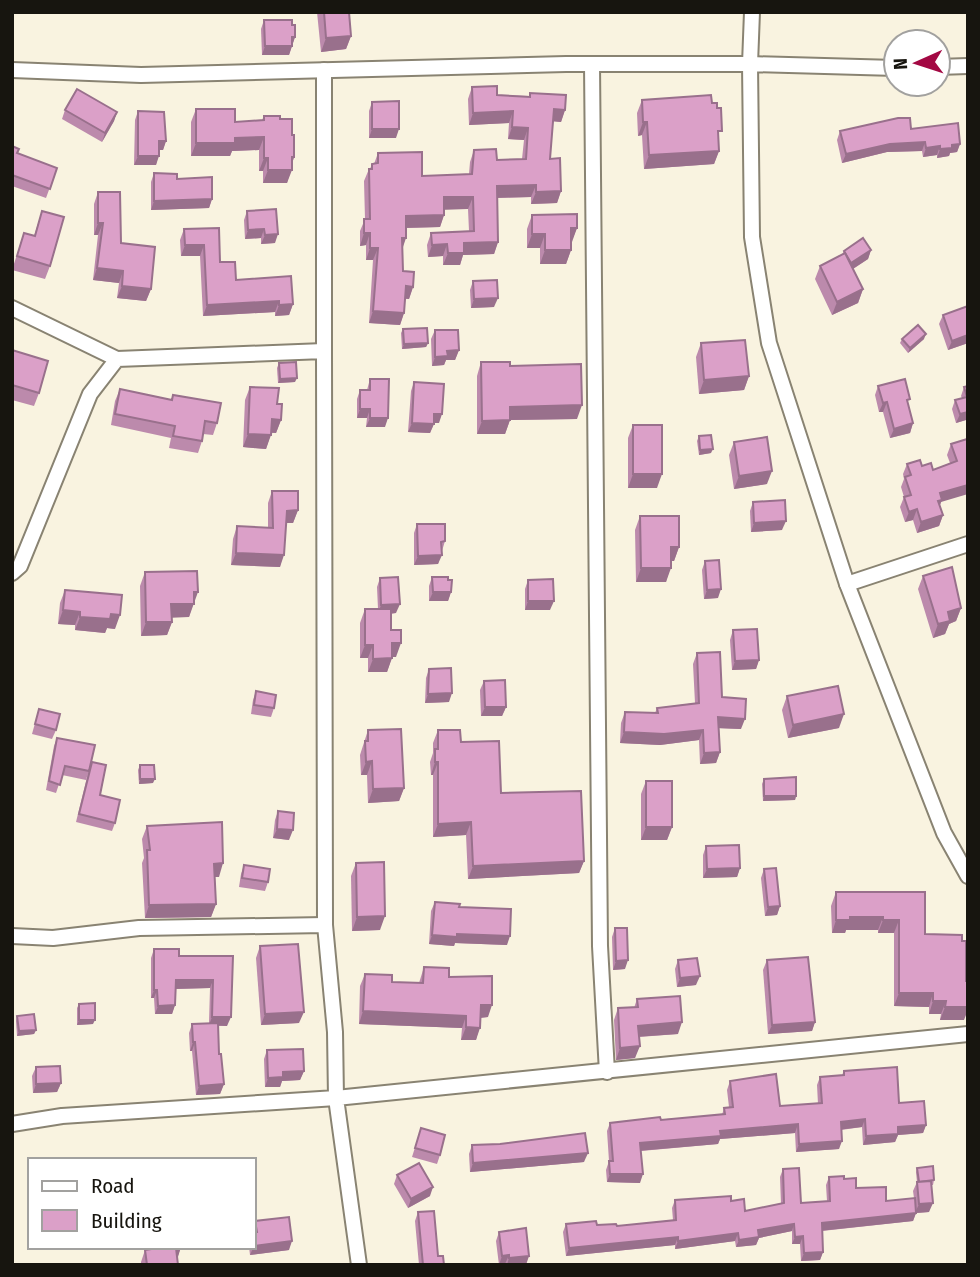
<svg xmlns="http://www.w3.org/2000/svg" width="980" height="1277" font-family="'Fira Sans Condensed',sans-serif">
  <rect width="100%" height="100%" fill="#f9f3e0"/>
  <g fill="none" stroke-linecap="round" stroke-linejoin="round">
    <defs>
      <g id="street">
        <path d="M592,64L600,946L607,1072"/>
        <path d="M938,67L968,66"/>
        <path d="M896,68L750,64L752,237L769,343L847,584L944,833L968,876"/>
        <path d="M12,70L141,75L566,64H750L752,12"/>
        <path d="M12,308L117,359"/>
        <path d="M324,351V70"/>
        <path d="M12,573L20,566L90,394L117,359L324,351L325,925"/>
        <path d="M847,584L968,544"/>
        <path d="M12,936L53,938L139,928L325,925L335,1032L336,1098L62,1116L12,1124"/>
        <path d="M359,1265L336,1098L968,1034"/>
      </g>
    </defs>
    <use href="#street" stroke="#898372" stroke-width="18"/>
    <use href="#street" stroke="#fff" stroke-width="14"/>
  </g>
  <g fill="#bc8aac">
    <path d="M317,12H349L351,36L346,49L321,52Z"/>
    <path d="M264,20L292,25L295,37L289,55H262L261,29Z"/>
    <path d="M472,87L497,95L529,96L530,93L565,110L561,122L553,121L550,159L561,191L557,203L531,204V197L497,198L498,242L494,254L463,255L460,265H443V256L428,257L427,245L431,233L469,231L468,209H444V215L440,227L406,228L402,249L403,271L413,287L409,299H405L404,313L400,325L369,323L373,260H366V245L360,246V231L365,219L364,181L369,169H370L372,164H374L378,153L422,176L469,174L470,162L474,150L497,160L522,159L524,140L508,139L509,123L469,125L468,99Z"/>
    <path d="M642,100L712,103L719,141V151L714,164L644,169L642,135L638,136L637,113Z"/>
    <path d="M372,102L396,138H369V111Z"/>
    <path d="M196,109L235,122L262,120L264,116L280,119L292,135L294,157L287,183H263V171H259V150L232,151L230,156H191V122Z"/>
    <path d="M65,110L117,112L114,121L102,142L62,119Z"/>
    <path d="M138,111L166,141L163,150H159L156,165H134L135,120Z"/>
    <path d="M911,129L960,144L957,152L950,153L949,156L937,158V155L923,157L922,151L887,152L842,163L837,140L840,131Z"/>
    <path d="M12,146L17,153L57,168L46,198L12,186Z"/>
    <path d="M154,173L177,179L212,199L209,208L151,210V182Z"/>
    <path d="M98,192L121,243L151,289L146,301L117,298L119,283L93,280L98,235H94V204Z"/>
    <path d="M276,209L275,243L261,244V238L245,239L244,220L247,211Z"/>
    <path d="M42,211L50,266L45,279L12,270L24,233L34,236Z"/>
    <path d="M532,215L577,228L571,242V250L566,264H540V248H527V229Z"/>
    <path d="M219,228L220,262L236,280L293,304L289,315L275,316V312L203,316L200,256H181L180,240L184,229Z"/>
    <path d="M871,250L868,259L853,269L863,289L858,303L832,315L815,279L820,266L842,255L844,251Z"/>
    <path d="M473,281L494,307L471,308L470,290Z"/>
    <path d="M968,306V343L948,350L939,324L943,315Z"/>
    <path d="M403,329L428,343L426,347L402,349L401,333Z"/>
    <path d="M435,330L459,350L455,360H446L444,365L432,366L431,339Z"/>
    <path d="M902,339H924L908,353L900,343Z"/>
    <path d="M701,343L749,376L744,390L699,394L696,357Z"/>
    <path d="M12,350L39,393L34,406L12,400Z"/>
    <path d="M481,362L510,366L577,419L510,420L505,434H477V376Z"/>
    <path d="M279,363L295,382L278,383L277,368Z"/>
    <path d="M370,379L385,427H366L367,418H357V399L360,390H367Z"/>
    <path d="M414,382L439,423H434L430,433L408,432L411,391Z"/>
    <path d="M878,386L908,405L913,423L910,433L890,438L883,412H879L875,395Z"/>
    <path d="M968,386V426L966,420L956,423L952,409L955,400L962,398L961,396L964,387Z"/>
    <path d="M250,387L277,404L281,420L276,433H271L266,449L243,447L245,400Z"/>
    <path d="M120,389L171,400L173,395L217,423L213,435L203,434L202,441L198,453L169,448L171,438L111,425L115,401Z"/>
    <path d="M633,425L657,488H628V438Z"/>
    <path d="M699,436L711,453L699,455L697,441Z"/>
    <path d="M967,439L940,505L943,515L939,526L917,533L913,520L905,522L900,507L904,497L901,487L904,479L903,474L907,464L922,466L933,470L950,463L947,455L951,444Z"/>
    <path d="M734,442L767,484L734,489L729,455Z"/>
    <path d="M272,491L298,510L293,523H286L280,567L231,565L233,539L237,526L268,528V503Z"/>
    <path d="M753,502L782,530L751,532L750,511Z"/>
    <path d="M640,516L679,547L674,561H671L666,582H636L635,530Z"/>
    <path d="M417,524L445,541L438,564L414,565V533Z"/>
    <path d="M705,561L718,598L704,599L702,570Z"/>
    <path d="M145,572L194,601L189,617H172V622L167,635L141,636L140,586Z"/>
    <path d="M923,576L961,608L956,621L949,624L945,634L933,638L918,589Z"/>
    <path d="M432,577L448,580L451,592L448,601H429V586Z"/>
    <path d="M380,578L396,613L391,614V630L396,657H392L387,672H368V658H360V623L365,609H378L377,587Z"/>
    <path d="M528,580L550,610H525V589Z"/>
    <path d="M65,590L115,629L107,628L105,633L75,630V625L58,624L60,603Z"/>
    <path d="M733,630L759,660L756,669L732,670L730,640Z"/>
    <path d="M697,653L741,729L719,728L720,752L716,763L700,764L699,740L660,745L620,743L621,723L625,712L655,713L657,708L695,703L693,664Z"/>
    <path d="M429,669L449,702L425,703L426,678Z"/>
    <path d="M484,681L506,707L502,716H481L480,690Z"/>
    <path d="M256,691L274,708L271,717L251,714L253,700Z"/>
    <path d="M787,696L839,728L788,738L782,710Z"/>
    <path d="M39,709L56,730L52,739L32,734Z"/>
    <path d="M368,730L404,788L399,801L368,803L367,775H361L360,755Z"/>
    <path d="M438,730L461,742L501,793L584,861L579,873L468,879L466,835L433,837V775H431L430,762L433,753V743Z"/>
    <path d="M57,738L89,769L100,795L115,823L112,831L76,822L88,773L86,780L62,775L56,793L46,790L54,746Z"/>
    <path d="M140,765L153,783L139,784L138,770Z"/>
    <path d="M764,779L796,796L795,800L763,801L762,784Z"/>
    <path d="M646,781L672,827L667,840H641V794Z"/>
    <path d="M278,811L289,840L273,838L275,820Z"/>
    <path d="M147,826L219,877H215L216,904L211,917L145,918L142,863L144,858L142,839Z"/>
    <path d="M706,846L740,868L737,877L703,878V855Z"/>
    <path d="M356,863L380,930L352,931L351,876Z"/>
    <path d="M244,865L268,882L265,891L239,887L241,874Z"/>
    <path d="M764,869L780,906L777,915L765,916L761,878Z"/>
    <path d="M836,892H925V934L964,1020H940L941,1014H929V1007L894,1006V933H878V930H846L845,933H832L831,906Z"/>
    <path d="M435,902L507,945L455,943L454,946L429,944L431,911Z"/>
    <path d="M615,928L625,969L613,970L612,937Z"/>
    <path d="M260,946L299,1023L261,1025L256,958Z"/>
    <path d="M154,949L179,956H233L227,1026H218L219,1054L224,1084L220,1094L196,1095L192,1051H190L189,1033L192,1024L209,1023L210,988L175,989V1005L172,1014H155L154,998H151V958Z"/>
    <path d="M678,960L696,985L677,987L675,969Z"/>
    <path d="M767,960L815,1022L812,1031L768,1034L763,970Z"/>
    <path d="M424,967L449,977L488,1017L481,1018L476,1040H461L462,1028L359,1024L360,986L365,974L392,982L419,983Z"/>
    <path d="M637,999L678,1034L639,1037L635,1058L616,1060L614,1020L618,1008H634Z"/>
    <path d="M79,1004L93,1024L77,1025V1008Z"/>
    <path d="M17,1016L36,1030L34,1034L17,1036L16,1021Z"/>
    <path d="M267,1050L304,1071L300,1080L282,1081L280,1087H265L264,1059Z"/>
    <path d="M36,1067L61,1083L57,1092L33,1093L32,1076Z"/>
    <path d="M844,1071L899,1103L926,1125L923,1133L898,1135L895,1142L863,1145L862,1127L841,1130L839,1149L796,1152L795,1133L720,1139L718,1144L641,1151L640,1183L607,1182L606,1170L609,1161L607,1131L610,1123L722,1115L724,1108L729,1107L727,1090L730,1081L780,1106L818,1104L817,1085L820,1077L842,1075Z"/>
    <path d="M421,1128L440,1155L437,1164L412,1157Z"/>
    <path d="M472,1145L584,1162L470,1172L469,1154Z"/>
    <path d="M917,1168L934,1180L933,1185H931L929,1212L916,1213L913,1221L822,1231L823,1252L820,1260L801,1261L800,1244H792V1231L759,1238L756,1245L736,1247L735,1241L675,1249V1245L566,1256L563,1232L566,1224L617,1226L673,1220L672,1208L675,1200L731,1201L745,1211L781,1204L780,1177L783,1169L801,1203L827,1201L826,1185L829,1177L844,1179L856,1188L886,1201L914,1198L913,1191L917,1182L916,1172Z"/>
    <path d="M397,1175L430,1196L408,1208L394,1184Z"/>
    <path d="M418,1212L438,1256L444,1265H419L415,1221Z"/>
    <path d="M255,1221L289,1250L250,1255L249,1247H254V1225Z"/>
    <path d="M499,1232L526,1265H505V1264L499,1265L496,1241Z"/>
    <path d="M153,1247H181L177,1258L178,1265H141V1262L145,1250L153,1249Z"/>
  </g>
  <g fill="#99708c">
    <path d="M351,36L346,49L321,52L326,38Z"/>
    <path d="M292,37H295L289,55H262L265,46Z"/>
    <path d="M554,109L565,110L561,122L549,121Z"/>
    <path d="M513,111L509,123L469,125L473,113Z"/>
    <path d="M117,112L114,121L102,142L105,133Z"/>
    <path d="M643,122H647L642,135L638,136Z"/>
    <path d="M512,127L528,128L524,140L508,139Z"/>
    <path d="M372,129H399L396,138H369Z"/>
    <path d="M264,137L259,150L232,151L230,156H191L196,143L235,138Z"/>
    <path d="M159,141H166L163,150H156Z"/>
    <path d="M925,142L922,151L887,152L842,163L846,154L890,144Z"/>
    <path d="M960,144L957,152L950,153L949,156L937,158L940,149L952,145Z"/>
    <path d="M940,146L937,155L923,157L926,148Z"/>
    <path d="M719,151L714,164L644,169L649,155Z"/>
    <path d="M138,156H159L156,165H134Z"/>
    <path d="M292,157H294L290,170H292L287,183H263L268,170Z"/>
    <path d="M264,158H268L263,171H259Z"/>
    <path d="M536,185L531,197L492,198L497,186Z"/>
    <path d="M561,191L557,203L531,204L536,192Z"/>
    <path d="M444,197H473L468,209L439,210Z"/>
    <path d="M212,199L209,208L151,210L154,201Z"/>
    <path d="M444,215L440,227L401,228L406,216Z"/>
    <path d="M98,223H103L98,235H94Z"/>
    <path d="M571,228H577L572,242H566Z"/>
    <path d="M264,229L261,238L245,239L248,230Z"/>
    <path d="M364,233H370L366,245L360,246Z"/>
    <path d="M278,234L275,243L261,244L265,235Z"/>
    <path d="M532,234H545L540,248H527Z"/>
    <path d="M402,238H406L402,250Z"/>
    <path d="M498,242L494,254L463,255L460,265H443L448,253L464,243Z"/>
    <path d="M447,244L443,256L428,257L432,245Z"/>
    <path d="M185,245H204L200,256H181Z"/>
    <path d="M370,248H378L373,260H366Z"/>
    <path d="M545,250H571L566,264H540Z"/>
    <path d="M871,250L868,259L848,272L851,263Z"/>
    <path d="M97,268L123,271L119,283L93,280Z"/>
    <path d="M122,286L151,289L146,301L117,298Z"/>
    <path d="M406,286L413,287L409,299L402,298Z"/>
    <path d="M863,289L858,303L832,315L837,302Z"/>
    <path d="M498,298L494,307L471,308L474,299Z"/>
    <path d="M279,301L275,312L203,316L207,305Z"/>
    <path d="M293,304L289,315L275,316L279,305Z"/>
    <path d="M373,311L404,313L400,325L369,323Z"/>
    <path d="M926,334L924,339L908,353L910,348Z"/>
    <path d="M968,335V343L948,350L952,341Z"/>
    <path d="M428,343L426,347L402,349L404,344Z"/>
    <path d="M459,350L455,360H446L444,365L432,366L435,357L447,351Z"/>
    <path d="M749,376L744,390L699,394L704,380Z"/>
    <path d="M297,378L295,382L278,383L280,379Z"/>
    <path d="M887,402L883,412H879L883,403Z"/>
    <path d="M582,405L577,419L510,420L505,434H477L482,421L510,407Z"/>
    <path d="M360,409H370L367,418H357Z"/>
    <path d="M968,412L966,420L956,423L960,414Z"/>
    <path d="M434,414H442L439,423H431Z"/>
    <path d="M370,418H388L385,427H366Z"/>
    <path d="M272,419L281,420L276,433L267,432Z"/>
    <path d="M412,423L434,424L430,433L408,432Z"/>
    <path d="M913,423L910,433L890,438L894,429Z"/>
    <path d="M248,434L271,435L266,449L243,447Z"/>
    <path d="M713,449L711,453L699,455L700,450Z"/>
    <path d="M772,471L767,484L734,489L739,476Z"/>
    <path d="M633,474H662L657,488H628Z"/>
    <path d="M968,485V494L941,502L938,510L934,511L940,493Z"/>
    <path d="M917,509L913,520L905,522L909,512Z"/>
    <path d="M298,510L293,523H282L287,511Z"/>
    <path d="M943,515L939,526L917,533L921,522Z"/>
    <path d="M786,521L782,530L751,532L754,523Z"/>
    <path d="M671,547H679L674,561H666Z"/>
    <path d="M236,553L284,555L280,567L231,565Z"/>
    <path d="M442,555L438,564L414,565L418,556Z"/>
    <path d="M641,568H671L666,582H636Z"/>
    <path d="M721,589L718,598L704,599L707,590Z"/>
    <path d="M194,592H198L189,617L166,618L171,604Z"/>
    <path d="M433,592H451L448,601H429Z"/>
    <path d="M528,601H554L550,610H525Z"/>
    <path d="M400,604L396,613L378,614L381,605Z"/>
    <path d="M961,608L956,621L949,624L945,634L933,638L938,624L948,612Z"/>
    <path d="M63,610L80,612L75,625L58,624Z"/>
    <path d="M111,614L120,615L115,629L107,628L105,633L75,630L80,617Z"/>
    <path d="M146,622H172L167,635L141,636Z"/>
    <path d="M392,643H401L396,657H387Z"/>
    <path d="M365,645H373L368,658H360Z"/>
    <path d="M392,658L387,672H368L373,659Z"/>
    <path d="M759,660L756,669L732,670L735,661Z"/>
    <path d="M452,693L449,702L425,703L428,694Z"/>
    <path d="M485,707H506L502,716H481Z"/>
    <path d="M844,714L839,728L788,738L793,725Z"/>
    <path d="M718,717L745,719L741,729L714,728Z"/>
    <path d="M703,730L699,740L660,745L620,743L624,732Z"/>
    <path d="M720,752L716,763L700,764L704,753Z"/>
    <path d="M372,761L367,775H361L366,762Z"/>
    <path d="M435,762H438L433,775H431Z"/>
    <path d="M140,779H155L153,783L139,784Z"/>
    <path d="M404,788L399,801L368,803L373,789Z"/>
    <path d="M764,796H796L795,800L763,801Z"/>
    <path d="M471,822L466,835L433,837L438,824Z"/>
    <path d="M646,827H672L667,840H641Z"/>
    <path d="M277,829L293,830L289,840L273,838Z"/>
    <path d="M584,861L579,873L468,879L473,866Z"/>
    <path d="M223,863L219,877H209L214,864Z"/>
    <path d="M740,868L737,877L703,878L707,869Z"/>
    <path d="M216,904L211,917L145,918L149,905Z"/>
    <path d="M780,906L777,915L765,916L768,907Z"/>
    <path d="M385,916L380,930L352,931L357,917Z"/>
    <path d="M850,917H883L878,930H846L845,933H832L836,920Z"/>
    <path d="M883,920H899L894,933H878Z"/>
    <path d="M457,934L510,936L507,945L455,943L454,946L429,944L432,935Z"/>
    <path d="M628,960L625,969L613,970L616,961Z"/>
    <path d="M700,976L696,985L677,987L680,978Z"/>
    <path d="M176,980H213L210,988L173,989Z"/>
    <path d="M154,990H157L154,998H151Z"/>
    <path d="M899,993H933L929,1007L894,1006Z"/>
    <path d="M933,1001H946L941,1014H929Z"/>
    <path d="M175,1005L172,1014H155L158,1006Z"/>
    <path d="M481,1005H492L488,1017L476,1018Z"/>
    <path d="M945,1007H968V1010L964,1020H940Z"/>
    <path d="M363,1011L466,1016L462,1028L359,1024Z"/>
    <path d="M304,1012L299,1023L261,1025L265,1014Z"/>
    <path d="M212,1017H231L227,1026L209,1025Z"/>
    <path d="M79,1020H95L93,1024L77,1025Z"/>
    <path d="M682,1022L678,1034L634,1037L638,1026Z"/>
    <path d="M815,1022L812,1031L768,1034L772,1025Z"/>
    <path d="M466,1027L480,1028L476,1040H461Z"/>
    <path d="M36,1030L34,1034L17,1036L19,1031Z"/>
    <path d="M193,1042H195L192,1051H190Z"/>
    <path d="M640,1046L635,1058L616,1060L620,1048Z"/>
    <path d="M304,1071L300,1080L282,1081L280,1087H265L268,1078L283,1072Z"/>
    <path d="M61,1083L57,1092L33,1093L36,1084Z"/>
    <path d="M224,1084L220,1094L196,1095L199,1086Z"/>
    <path d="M865,1119L862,1127L837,1130L841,1122Z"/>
    <path d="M798,1124L795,1133L720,1139L718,1144L637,1151L640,1143L720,1131Z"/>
    <path d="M926,1125L923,1133L898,1135L895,1142L863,1145L866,1136L898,1127Z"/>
    <path d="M842,1141L839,1149L796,1152L799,1144Z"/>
    <path d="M588,1153L584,1162L470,1172L473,1163Z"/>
    <path d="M610,1174H643L640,1183L607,1182Z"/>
    <path d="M433,1187L430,1196L408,1208L411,1199Z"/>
    <path d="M933,1203L929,1212L916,1213L913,1221L819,1231L822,1223L915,1213L919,1204Z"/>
    <path d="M794,1224L792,1231L759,1238L756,1245L736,1247L739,1240L758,1230Z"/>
    <path d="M738,1233L735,1241L675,1249L678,1241Z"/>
    <path d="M803,1236L800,1244H792L795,1237Z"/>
    <path d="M678,1237L675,1245L566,1256L569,1248Z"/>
    <path d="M292,1241L289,1250L250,1255L254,1246Z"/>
    <path d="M181,1247L177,1260L176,1248Z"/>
    <path d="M823,1252L820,1260L801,1261L804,1253Z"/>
    <path d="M509,1255L505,1264L499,1265L502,1256Z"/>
    <path d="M529,1256L526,1265H507L509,1258Z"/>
  </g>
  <g fill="#dba0c8" stroke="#99708c" stroke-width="2">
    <path d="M324,12H349L351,36L326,38Z"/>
    <path d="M264,20H292V25H295V37H292V46H265Z"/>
    <path d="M497,86V95L530,97V93L566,95L565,110L554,109L550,159L560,158L561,191L536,192V185L497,186L498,242L464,243V253H448L447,244L432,245L431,233L474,231L473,197H444V215L406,216V238H402L403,271L414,272L413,287L406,286L404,313L373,311L378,248H370V233H364V219H370L369,169H372V164L378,163V153L422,152V176L472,174L474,150L496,149L497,160L526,159L528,128L512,127L513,111L473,113L472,87Z"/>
    <path d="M77,89L117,112L105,133L65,110Z"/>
    <path d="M711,95L712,103H717V108H721L722,131H718L719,151L649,155L647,122H643L642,100Z"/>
    <path d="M399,101V129H372V102Z"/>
    <path d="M196,109H235V122L264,120V116H280V119H292V135H294V157H292V170H268V158H264V137L235,138V143H196Z"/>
    <path d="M138,111L164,112L166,141H159V156H138Z"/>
    <path d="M898,118H910L911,129L958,123L960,144L952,145V148L940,149V146L926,148L925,142L890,144L846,154L840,131Z"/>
    <path d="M12,146L19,149L17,153L57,168L50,189L12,175Z"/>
    <path d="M154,173L177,174V179L212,177V199L154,201Z"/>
    <path d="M98,192H120L121,243L155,247L151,289L122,286L123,271L97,268L103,223H98Z"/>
    <path d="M276,209L278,234L265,235L264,229L248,230L247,211Z"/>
    <path d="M42,211L64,217L50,266L17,256L24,233L35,236Z"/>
    <path d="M577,214V228H571V250H545V234H532V215Z"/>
    <path d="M219,228L220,262H235L236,280L291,276L293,304L279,305V301L207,305L204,245H185L184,229Z"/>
    <path d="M863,238L871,250L851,263L844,251Z"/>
    <path d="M845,253L863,289L837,302L820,266Z"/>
    <path d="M497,280L498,298L474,299L473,281Z"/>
    <path d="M968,306V335L952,341L943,315Z"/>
    <path d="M918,325L926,334L910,348L902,339Z"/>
    <path d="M427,328L428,343L404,344L403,329Z"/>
    <path d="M435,330H458L459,350L447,351L448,356L435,357Z"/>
    <path d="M745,340L749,376L704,380L701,343Z"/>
    <path d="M12,350L48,361L39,393L12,385Z"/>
    <path d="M296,362L297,378L280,379L279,363Z"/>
    <path d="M481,362H510V366L581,364L582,405L510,407V420L482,421Z"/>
    <path d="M370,379H389L388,418H370V409H360V390H370Z"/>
    <path d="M905,379L910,399L907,400L913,423L894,429L887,402L883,403L878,386Z"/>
    <path d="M414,382L444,384L442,414H434V424L412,423Z"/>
    <path d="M968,386V412L960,414L955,400L967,397L964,387Z"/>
    <path d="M250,387L279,388L277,404H282L281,420L272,419L271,435L248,434Z"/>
    <path d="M120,389L172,400L173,395L221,403L217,423L205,421L202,441L173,436L175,426L115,414Z"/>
    <rect x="633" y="425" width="29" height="49"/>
    <path d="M711,435L713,449L700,450L699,436Z"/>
    <path d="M767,437L772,471L739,476L734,442Z"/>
    <path d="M967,439L968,442V485L940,493L942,500L938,501L943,515L921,522L917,509L909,512L904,497L911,495L905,477L911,475L907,464L920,460L922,466L931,463L933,470L957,461L951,444Z"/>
    <path d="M272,491H298V510L287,511L284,555L236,553L237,526L273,528Z"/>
    <path d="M785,500L786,521L754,523L753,502Z"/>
    <path d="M640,516H679V547H671V568H641Z"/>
    <path d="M417,524H445V541L441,542L442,555L418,556Z"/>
    <path d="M719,560L721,589L707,590L705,561Z"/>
    <path d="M952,567L961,608L948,612L950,621L938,624L923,576Z"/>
    <path d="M197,571L198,592H194V604H171L172,622H146L145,572Z"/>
    <path d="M398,577L400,604L381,605L380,578Z"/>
    <path d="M432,577H448V580H452L451,592H433Z"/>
    <path d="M553,579L554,601H528V580Z"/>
    <path d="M65,590L122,595L120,615L111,614L110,619L80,617V612L63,610Z"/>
    <path d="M365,609H391V630H401V643H392V658L373,659V645H365Z"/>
    <path d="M757,629L759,660L735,661L733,630Z"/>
    <path d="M720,652L722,697L746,699L745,719L718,717L720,752L704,753L703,730L664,734L624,732L625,712L658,713L657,708L699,703L697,653Z"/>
    <path d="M451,668L452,693L428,694L429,669Z"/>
    <path d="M505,680L506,707H485L484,681Z"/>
    <path d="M838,686L844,714L793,725L787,696Z"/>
    <path d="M256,691L276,695L274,708L254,705Z"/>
    <path d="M39,709L60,714L56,730L35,724Z"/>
    <path d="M401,729L404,788L373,789L372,761L366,762L365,741H368V730Z"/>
    <path d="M438,730H460L461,742L499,741L501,793L581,791L584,861L473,866L471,822L438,824V762H435V749H438Z"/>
    <path d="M57,738L95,745L89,771L65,766L60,785L49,781Z"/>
    <path d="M92,762L106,765L100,795L120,800L115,823L79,814Z"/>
    <path d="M140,765H154L155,779H140Z"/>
    <path d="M796,777V796H764V779Z"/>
    <rect x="646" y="781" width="26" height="46"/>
    <path d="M278,811L294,813L293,830L277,829Z"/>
    <path d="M222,822L223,863L214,864L216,904L149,905L147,850H150L147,826Z"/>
    <path d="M739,845L740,868L707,869L706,846Z"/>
    <path d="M384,862L385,916L357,917L356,863Z"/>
    <path d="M244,865L270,869L268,882L242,878Z"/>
    <path d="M776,868L780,906L768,907L764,869Z"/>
    <path d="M836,892H925V934L962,935V941H966V981H968V1007H945L946,1001H933V993H899V920H883V917H850V920H836Z"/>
    <path d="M435,902L460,904L459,907L511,909L510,936L457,934V937L432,935Z"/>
    <path d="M615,928H627L628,960L616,961Z"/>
    <path d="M298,944L304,1012L265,1014L260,946Z"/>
    <path d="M154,949H179V956H233L231,1017H212L213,980H176L175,1005L158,1006L157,990H154Z"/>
    <path d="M808,957L815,1022L772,1025L767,960Z"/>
    <path d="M697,958L700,976L680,978L678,960Z"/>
    <path d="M424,967L449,968V977L492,976V1005H481L480,1028L466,1027V1016L363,1011L365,974L392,975V982L423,983Z"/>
    <path d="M680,996L682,1022L638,1026L640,1046L620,1048L618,1008L638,1007L637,999Z"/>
    <path d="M95,1003V1020H79V1004Z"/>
    <path d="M34,1014L36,1030L19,1031L17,1016Z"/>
    <path d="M218,1023L219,1054H221L224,1084L199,1086L195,1042H193L192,1024Z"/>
    <path d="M303,1049L304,1071L283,1072V1077L268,1078L267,1050Z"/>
    <path d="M60,1066L61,1083L36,1084V1067Z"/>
    <path d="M897,1067L899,1103L924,1101L926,1125L898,1127V1134L866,1136L865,1119L841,1122L842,1141L799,1144L798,1124L720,1131L721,1136L640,1143L643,1174H610L609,1161H613L610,1123L660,1117L661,1120L725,1114L724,1108L733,1107L730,1081L776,1074L780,1106L822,1103L820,1077L844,1075V1071Z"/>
    <path d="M421,1128L445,1135L440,1155L415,1148Z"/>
    <path d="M585,1133L588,1153L473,1163L472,1145L500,1144Z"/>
    <path d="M419,1163L433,1187L411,1199L397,1175Z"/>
    <path d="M933,1166L934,1180L919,1182L917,1168Z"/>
    <path d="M799,1168L801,1203L830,1201L829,1177L844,1176V1179L856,1178V1188L886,1187V1201L915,1198L916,1213L822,1223L823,1252L804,1253L803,1236L795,1237L794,1224L758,1230L759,1237L739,1240L738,1233L678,1241V1237L569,1248L566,1224L596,1221L597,1225L616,1224L617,1226L676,1220L675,1200L731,1196V1201L744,1199L745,1211L784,1203L783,1169Z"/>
    <path d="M931,1181L933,1203L919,1204L917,1182Z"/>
    <path d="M434,1211L438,1256H443L444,1265H423L418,1212Z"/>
    <path d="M289,1217L292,1241L254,1246V1233L257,1232L255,1221Z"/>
    <path d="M526,1228L529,1256L509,1258V1255L502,1256L499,1232Z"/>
    <path d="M159,1247H181L176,1248L178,1265H147L145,1250L159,1248Z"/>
  </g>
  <rect width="980" height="1277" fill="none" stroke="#17150f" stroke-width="28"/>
  <rect x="28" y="1158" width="228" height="91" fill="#ffffff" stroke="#a2a19f" stroke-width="2"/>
  <rect x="42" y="1181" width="35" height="10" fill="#ffffff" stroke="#a2a19f" stroke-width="2"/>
  <text x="91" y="1193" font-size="21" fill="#17150f">Road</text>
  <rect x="42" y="1210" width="35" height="21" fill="#dba0c8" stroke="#a2a19f" stroke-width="2"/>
  <text x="91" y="1228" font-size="21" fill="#17150f">Building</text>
  <g transform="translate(917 63) rotate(267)"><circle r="33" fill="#ffffff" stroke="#a2a19f" stroke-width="2"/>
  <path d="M0-5L12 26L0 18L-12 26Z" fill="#a30843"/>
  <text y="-10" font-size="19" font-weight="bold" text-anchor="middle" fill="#17150f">N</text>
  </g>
</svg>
